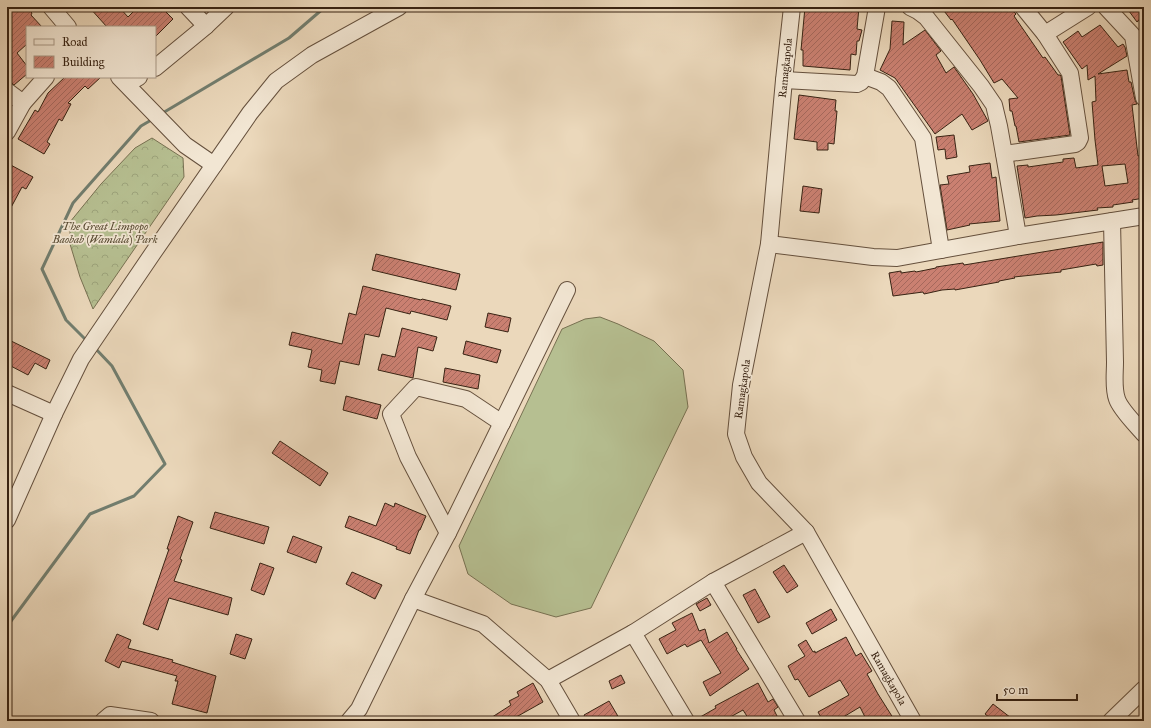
<svg xmlns="http://www.w3.org/2000/svg" width="1151" height="728" font-family="'IM FELL Great Primer',serif">
  <defs>
    <pattern id="forest-crowns" width="20" height="18" patternUnits="userSpaceOnUse"><rect width="20" height="18" fill="#b6bf91"/><path d="M2 6a3 3 0 1 1 6 0M12 15a3 3 0 1 1 6 0" fill="none" stroke="#9da47c"/></pattern>
    <pattern id="building-hatch" width="6" height="6" patternUnits="userSpaceOnUse"><rect width="6" height="6" fill="#ca8071"/><path d="M-1 1l2-2M0 6l6-6M5 7l2-2" fill="none" stroke="#a5685c"/></pattern>
  </defs>
  <rect width="100%" height="100%" fill="#ebd8bb"/>
  <filter id="stains"><feTurbulence type="fractalNoise" baseFrequency=".005" numOctaves="4"/><feColorMatrix values="0 0 0 0 .2 0 0 0 0 .09 0 0 0 0 .02 0 0 0 .5 -.17"/></filter>
  <radialGradient id="worn" r=".72"><stop offset=".6" stop-color="#630" stop-opacity="0"/><stop offset="1" stop-color="#630" stop-opacity=".3"/></radialGradient>
  <path fill="url(#forest-crowns)" stroke="#777152" d="M152,138L183,158L184,177L93,309L80,277L70,244V222L101,184L135,148Z"/>
  <path fill="#b6bf91" stroke="#777152" d="M600,317L618,324L654,341L683,370L688,407L591,608L556,617L511,604L468,574L459,546L562,329L585,319Z"/>
  <g fill="none" stroke-linecap="round" stroke-linejoin="round">
    <g stroke="#727e6f" stroke-width="3">
      <path d="M161,114L289,38L325,7"/>
      <path d="M88,342L66,320L42,269L73,203L141,126L153,119"/>
      <path d="M7,631L11,621L90,514L134,496L165,464L112,366L95,348"/>
    </g>
  </g>
  <g fill="url(#building-hatch)" stroke="#382313" fill-rule="evenodd">
    <path d="M7,7H26L32,13L31,15L42,27H27V44L17,53L27,66V74L14,85L7,79Z"/>
    <path d="M89,7H119L128,17L138,7H161L173,19L155,37V27H107Z"/>
    <path d="M805,7H859L857,29L862,30L859,41H857L856,55L851,54L850,70L803,66V50H801Z"/>
    <path d="M941,7H1010L1016,14L1014,16L1043,58L1045,57L1058,75H1060L1061,76L1070,135L1019,142L1016,126H1015L1012,111H1010L1009,99L1018,98L1002,79L994,83L980,60L952,19L951,20Z"/>
    <path d="M1126,7H1144V16L1137,22Z"/>
    <path d="M892,21L904,22L903,45L925,30L941,51L936,55L946,73L954,67L973,94L988,121L972,130L962,114L935,134L895,78L880,70L890,49Z"/>
    <path d="M1100,25L1118,47L1123,44L1125,47L1127,56L1098,74L1127,70L1129,82H1131L1135,100L1137,104L1132,105L1138,156L1144,155V198L1132,200L1133,202L1113,205V207L1097,208L1098,210L1056,215L1037,216L1025,218L1017,166L1028,165V167L1063,162V159L1074,158L1076,168L1098,165L1095,140L1092,102L1096,101L1095,76L1088,80L1087,65L1082,69L1063,42L1078,31L1082,37ZM1125,164L1128,183L1105,186L1102,166Z"/>
    <path d="M65,77H101L88,89L85,86L68,103L71,104L62,121L59,119L47,142L50,144L44,154L18,139L35,110L38,112L48,93Z"/>
    <path d="M799,95L836,100L835,111H837L834,144L828,143V150H817V142L794,139Z"/>
    <path d="M954,135L957,157L946,159L945,149L938,150L936,137Z"/>
    <path d="M7,163L33,177L26,189L22,187L7,215Z"/>
    <path d="M990,163L992,178L996,177L1000,221L969,224L970,225L947,230L940,185L949,184L947,176L970,172L969,166Z"/>
    <path d="M803,186L822,189L819,213L800,211Z"/>
    <path d="M1103,242V265L1097,266L1096,264L1061,270V272L1014,277L1015,278L999,281V282L955,290V289L942,290L924,294L923,292L893,296L889,273L901,271V273L915,271L916,272L936,268V267L963,263L964,265Z"/>
    <path d="M376,254L460,274L456,290L372,270Z"/>
    <path d="M363,286L421,300L422,299L451,306L447,320L411,311L410,314L386,308L379,337L365,334L359,365L340,361L335,384L320,381L322,370L308,367L312,350L289,345L292,332L342,344L349,313L356,315Z"/>
    <path d="M488,313L511,318L508,332L485,327Z"/>
    <path d="M402,328L437,337L433,351L418,347L413,378L378,370L382,354L395,357Z"/>
    <path d="M7,339L50,360L46,369L35,363L28,375L7,364Z"/>
    <path d="M466,341L501,350L497,363L463,354Z"/>
    <path d="M445,368L480,375L478,389L443,382Z"/>
    <path d="M346,396L381,405L377,419L343,410Z"/>
    <path d="M280,441L328,473L320,486L272,453Z"/>
    <path d="M385,503L394,507L395,503L426,516L420,530H419L410,554L396,549L397,547L377,539L345,527L349,516L376,526Z"/>
    <path d="M215,512L269,527L264,544L210,528Z"/>
    <path d="M178,516L193,522L180,559L182,560L174,581L232,598L228,615L169,598L158,630L143,624L169,549H167Z"/>
    <path d="M293,536L322,547L316,563L287,552Z"/>
    <path d="M260,563L274,568L264,595L251,590Z"/>
    <path d="M784,565L798,586L787,593L773,572Z"/>
    <path d="M352,572L382,585L375,599L346,584Z"/>
    <path d="M755,589L770,617L758,623L743,595Z"/>
    <path d="M707,598L711,605L700,611L696,604Z"/>
    <path d="M831,609L837,620L812,634L806,623Z"/>
    <path d="M692,613L699,631L705,629L709,643L727,632L737,649H736L749,669L710,696L703,682L721,673L701,640L687,647L685,644L667,654L659,639L676,630L672,623Z"/>
    <path d="M117,634L131,640L128,648L173,660L172,662L216,676L207,713L172,704L178,681H175L177,676L122,661L119,668L105,661Z"/>
    <path d="M236,634L252,639L245,659L230,654Z"/>
    <path d="M846,637L856,656L861,653L872,671L867,674L878,694L895,721H867L860,707L845,716L846,718L841,721H823L818,712L849,695L840,680L809,697L798,679L795,680L788,666L805,656L798,645L806,640L813,652L815,651V653Z"/>
    <path d="M621,675L625,683L612,689L609,681Z"/>
    <path d="M533,683L543,702L509,721H486L511,705L509,701L519,696L517,692Z"/>
    <path d="M758,683L768,702L773,699L778,707L774,710L778,718L774,721H750L743,710L723,721H695V720L716,708L715,706Z"/>
    <path d="M609,701L619,718L614,721H587L584,715Z"/>
    <path d="M993,704L1015,721H994L985,714Z"/>
  </g>
  <g fill="none" stroke-linecap="round" stroke-linejoin="round">
    <defs>
      <g id="minor">
        <path d="M51,7L68,27"/>
        <path d="M188,7L206,26"/>
        <path d="M792,7L784,80L769,244L741,385L736,434L744,457L759,483L806,532L913,721"/>
        <path d="M910,7L918,11L926,17L981,86L994,105L999,126L1004,154L1075,144L1078,142L1080,138L1070,73L1045,34L1023,7"/>
        <path d="M1106,7L1133,36L1144,98"/>
        <path d="M1045,34L1088,7"/>
        <path d="M155,68L206,26L226,7"/>
        <path d="M865,76L881,82L889,88L923,138L941,250"/>
        <path d="M119,77L185,145L214,165"/>
        <path d="M784,80L857,84L861,82L865,76L877,7"/>
        <path d="M127,84L139,77"/>
        <path d="M7,91L23,103"/>
        <path d="M7,132L23,103L46,77"/>
        <path d="M1004,154L1018,236"/>
        <path d="M1112,221L1115,362C1115,374 1113,388 1117,399C1120,409 1137,426 1144,434"/>
        <path d="M769,244L873,257L897,258L1018,236L1144,216"/>
        <path d="M7,393L54,414"/>
        <path d="M7,520L54,414L81,359L153,253L250,113L276,81L312,55L399,7"/>
        <path d="M448,533L408,457L391,414L416,387L466,399L502,423"/>
        <path d="M713,582L806,532"/>
        <path d="M413,599L483,624L548,680L572,721"/>
        <path d="M633,633L686,721"/>
        <path d="M548,680L633,633L713,582L797,721"/>
        <path d="M103,721L110,715L151,721"/>
        <path d="M349,721L359,709L413,599L448,533L567,290"/>
        <path d="M1111,721L1144,689"/>
      </g>
    </defs>
    <use href="#minor" stroke="#65503d" stroke-width="18"/>
    <use href="#minor" stroke="#f2e6d3" stroke-width="16"/>
  </g>
  <g text-anchor="middle" stroke-width="3.5" stroke-linejoin="round" paint-order="stroke">
    <g font-size="11" fill="#382313" stroke="#f2e6d3">
      <text transform="translate(785 68) rotate(-84)" y="4">Ramagkapola</text>
      <text transform="translate(742 389) rotate(-82)" y="4">Ramagkapola</text>
      <text transform="translate(889 678) rotate(60)" y="4">Ramagkapola</text>
    </g>
    <g font-size="11" font-style="italic" fill="#584a32" stroke="#f2e6d3">
      <text x="105" y="230">The Great Limpopo<tspan x="105" dy="13">Baobab (Wamlala) Park</tspan></text>
    </g>
  </g>
  <rect width="1151" height="728" fill="none" stroke="#ebd8bb" stroke-width="24"/>
  <rect x="8" y="8" width="1135" height="712" fill="none" stroke="#382313" stroke-width="2"/>
  <rect x="12" y="12" width="1127" height="704" fill="none" stroke="#382313"/>
  <rect x="26" y="26" width="130" height="52" fill="#f2e6d3" stroke="#a89886"/>
  <rect x="34" y="39" width="20" height="6" fill="#f2e6d3" stroke="#a89886"/>
  <text x="62" y="46" font-size="12" fill="#382313">Road</text>
  <rect x="34" y="56" width="20" height="12" fill="url(#building-hatch)" stroke="#a89886"/>
  <text x="62" y="66" font-size="12" fill="#382313">Building</text>
  <path d="M997 694v6h80v-6" fill="none" stroke="#382313" stroke-width="2"/>
  <text x="1003" y="694" font-size="12" fill="#382313" stroke="#f2e6d3" stroke-width="3" paint-order="stroke">50 m</text>
  <rect width="100%" height="100%" filter="url(#stains)"/>
  <rect width="100%" height="100%" fill="url(#worn)"/>
</svg>
